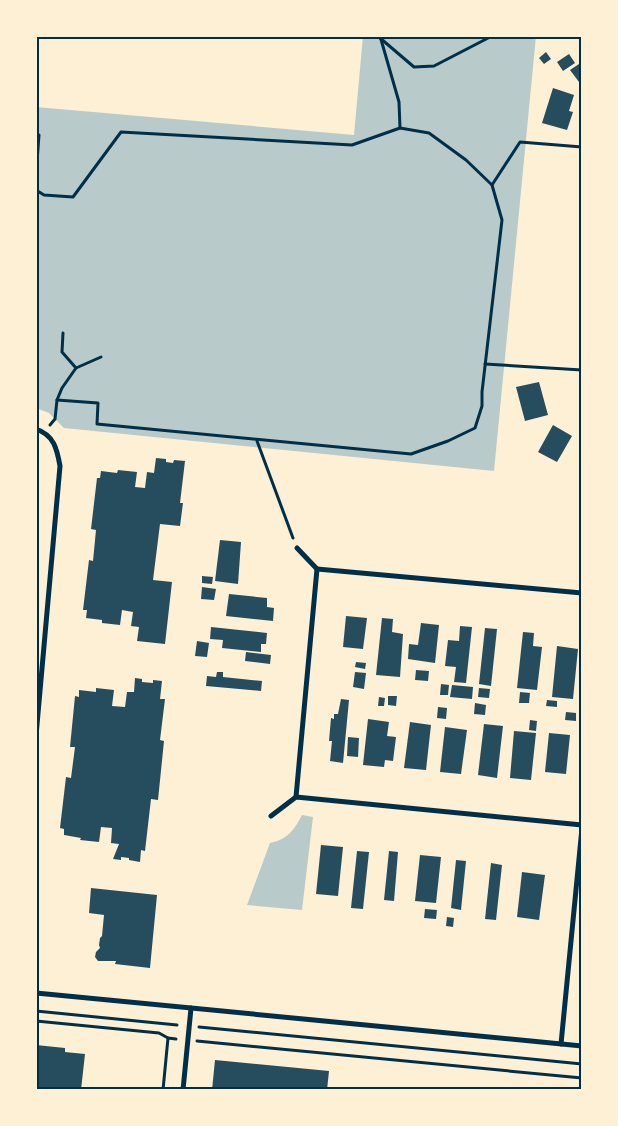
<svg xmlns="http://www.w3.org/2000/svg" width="618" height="1126" font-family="Arial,sans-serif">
  <rect width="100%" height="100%" fill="#fdf0d5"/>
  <g fill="#b9caca">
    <path d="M363,36H536L494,471L64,428L49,413L36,408V107L354,135Z"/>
    <path d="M302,815L313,817L302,910L247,905L270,843C287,840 295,829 302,815Z"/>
  </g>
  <g fill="#264d5e">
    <path d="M546,52L551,59L544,64L539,58Z"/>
    <path d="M569,54L575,63L563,71L557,62Z"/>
    <path d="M582,62V86L570,70Z"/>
    <path d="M553,88L574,95L569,111L573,112L567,130L542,123Z"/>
    <path d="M539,382L548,415L525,421L516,387Z"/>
    <path d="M553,425L572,436L557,462L538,452Z"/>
    <path d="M156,458L166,459V462L173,463L174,460L185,461L180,503H183L180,526L160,524L153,580L172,582L165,644L137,641L139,627L131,626L133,612L122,610L120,625L102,623V620L86,618L87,610H83L89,560L93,561L96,530L91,529L97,478H100L101,471L117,473L118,470L137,472L135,487L145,488L147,472L154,473Z"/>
    <path d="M220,540L241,542L238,584L215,581Z"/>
    <path d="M202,576L213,577L212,584L202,583Z"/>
    <path d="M202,587L216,589L214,600L201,599Z"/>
    <path d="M229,594L267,598V607L274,608L273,621L226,616Z"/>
    <path d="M346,616L367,618L363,649L343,647Z"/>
    <path d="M382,618L393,619L392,632L403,634L400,677L376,675Z"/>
    <path d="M421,623L439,625L435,663L408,659L409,644L418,645Z"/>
    <path d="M460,626L472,627L466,683L454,682L456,667L445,666L448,640L459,641Z"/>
    <path d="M211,627L267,633L266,644H261V652L222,648L223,640L210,639Z"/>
    <path d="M485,628L497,629L491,686L479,684Z"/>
    <path d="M523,632L534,633L533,646L542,647L537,690L517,688Z"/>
    <path d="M197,641L209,643L207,657L195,656Z"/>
    <path d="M557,646L578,649L573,699L552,697Z"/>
    <path d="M246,652L271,655L270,664L245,661Z"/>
    <path d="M356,662L366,663L365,669L355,667Z"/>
    <path d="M416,670L429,671L428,681L415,680Z"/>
    <path d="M217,672H223V677L262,681L261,691L206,686L207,676L216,677Z"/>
    <path d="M355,672L366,673L364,689L353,687Z"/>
    <path d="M135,678L142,679V682L153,683V680L162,681L160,699H165L160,740L164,741L158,800L151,799L145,851L141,850L140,862L129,860V858L121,857V860L113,859L119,844L111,843L112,828L101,827L99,842L80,840L81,838L64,835V829L60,828L66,777L71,778L75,747H70L75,696L79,697V690L96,692V688L114,690L112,706L125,707L127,692H134Z"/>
    <path d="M441,684L449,685L448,695H440Z"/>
    <path d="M452,685L473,687L472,699L450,697Z"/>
    <path d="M479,688L490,689L489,698L478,697Z"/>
    <path d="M520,692L530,693L529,703H519Z"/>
    <path d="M388,696H397L396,706L388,705Z"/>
    <path d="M379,697L385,698L384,706H378Z"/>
    <path d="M341,699L349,700L343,763L330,761L332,741H329L331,718L334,719V714H338Z"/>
    <path d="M547,700L557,701V707L546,706Z"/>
    <path d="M475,703L486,705L485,715L474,714Z"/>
    <path d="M438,707L447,708L446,719L437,718Z"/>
    <path d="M566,712L576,713V721L565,720Z"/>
    <path d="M368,719L389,722L387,736L396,737L393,761L385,760L384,767L363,765Z"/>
    <path d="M530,720L537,721L536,731L529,730Z"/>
    <path d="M410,722L431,725L426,770L404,768Z"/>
    <path d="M484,724L503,726L497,778L478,775Z"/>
    <path d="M445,727L467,730L461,774L440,772Z"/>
    <path d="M514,731L536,733L531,780L510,778Z"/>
    <path d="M549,733L570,735L566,774L545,772Z"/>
    <path d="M348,737L359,738L358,757L347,756Z"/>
    <path d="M321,845L343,847L338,896L316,894Z"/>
    <path d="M357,851L369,852L363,909L351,908Z"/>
    <path d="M389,851L398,852L394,901L384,900Z"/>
    <path d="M420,855L441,857L436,903L415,901Z"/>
    <path d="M456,860L466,861L461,910L451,908Z"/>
    <path d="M491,863L502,865L496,920L485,919Z"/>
    <path d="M522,872L545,875L539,920L517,917Z"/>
    <path d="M91,888L157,895L150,968L115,964L116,961H98L95,957L96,952L100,948L99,945L100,938L102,936L104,915L89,913Z"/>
    <path d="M425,909L437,910L436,919L424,918Z"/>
    <path d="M447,917L454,918L453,927L446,926Z"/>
    <path d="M36,1045L65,1048V1052L85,1054L81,1090H36Z"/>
    <path d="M215,1060L329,1071L327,1090H212Z"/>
  </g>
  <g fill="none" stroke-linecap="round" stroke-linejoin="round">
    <g stroke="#003049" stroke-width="3">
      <path d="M380,38L414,67L434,66L492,36"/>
      <path d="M36,176L39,135"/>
      <path d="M492,185L520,142L582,147"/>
      <path d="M36,190L44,195L73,197L121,132L352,145L400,128"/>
      <path d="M63,333L62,352L76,368"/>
      <path d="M485,364L582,370"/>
      <path d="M57,400L98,403L97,424L411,454L448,441L475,428L482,406V392L502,220L492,185L466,160L429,133L400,128L399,102L380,36"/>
      <path d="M50,425L55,419L57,400L62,388L76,368L101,357"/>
      <path d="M257,441L293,538"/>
      <path d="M36,1011L177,1025"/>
      <path d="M36,1021L159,1033L168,1038L176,1039"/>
      <path d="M199,1027L582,1064"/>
      <path d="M197,1041L582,1078"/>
      <path d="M163,1090L168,1038"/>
    </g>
    <g stroke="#003049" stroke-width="5">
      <path d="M36,429C54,435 57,449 60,466L36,736"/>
      <path d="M297,548L317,569"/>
      <path d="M296,797L317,569L582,593"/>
      <path d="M271,816L296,797L582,825"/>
      <path d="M36,993L582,1046"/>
      <path d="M561,1044L582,828"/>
      <path d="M183,1090L191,1008"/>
    </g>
  </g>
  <rect width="618" height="1126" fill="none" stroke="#fdf0d5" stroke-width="75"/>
  <rect x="38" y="38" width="542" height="1050" fill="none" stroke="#003049" stroke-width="2"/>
</svg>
